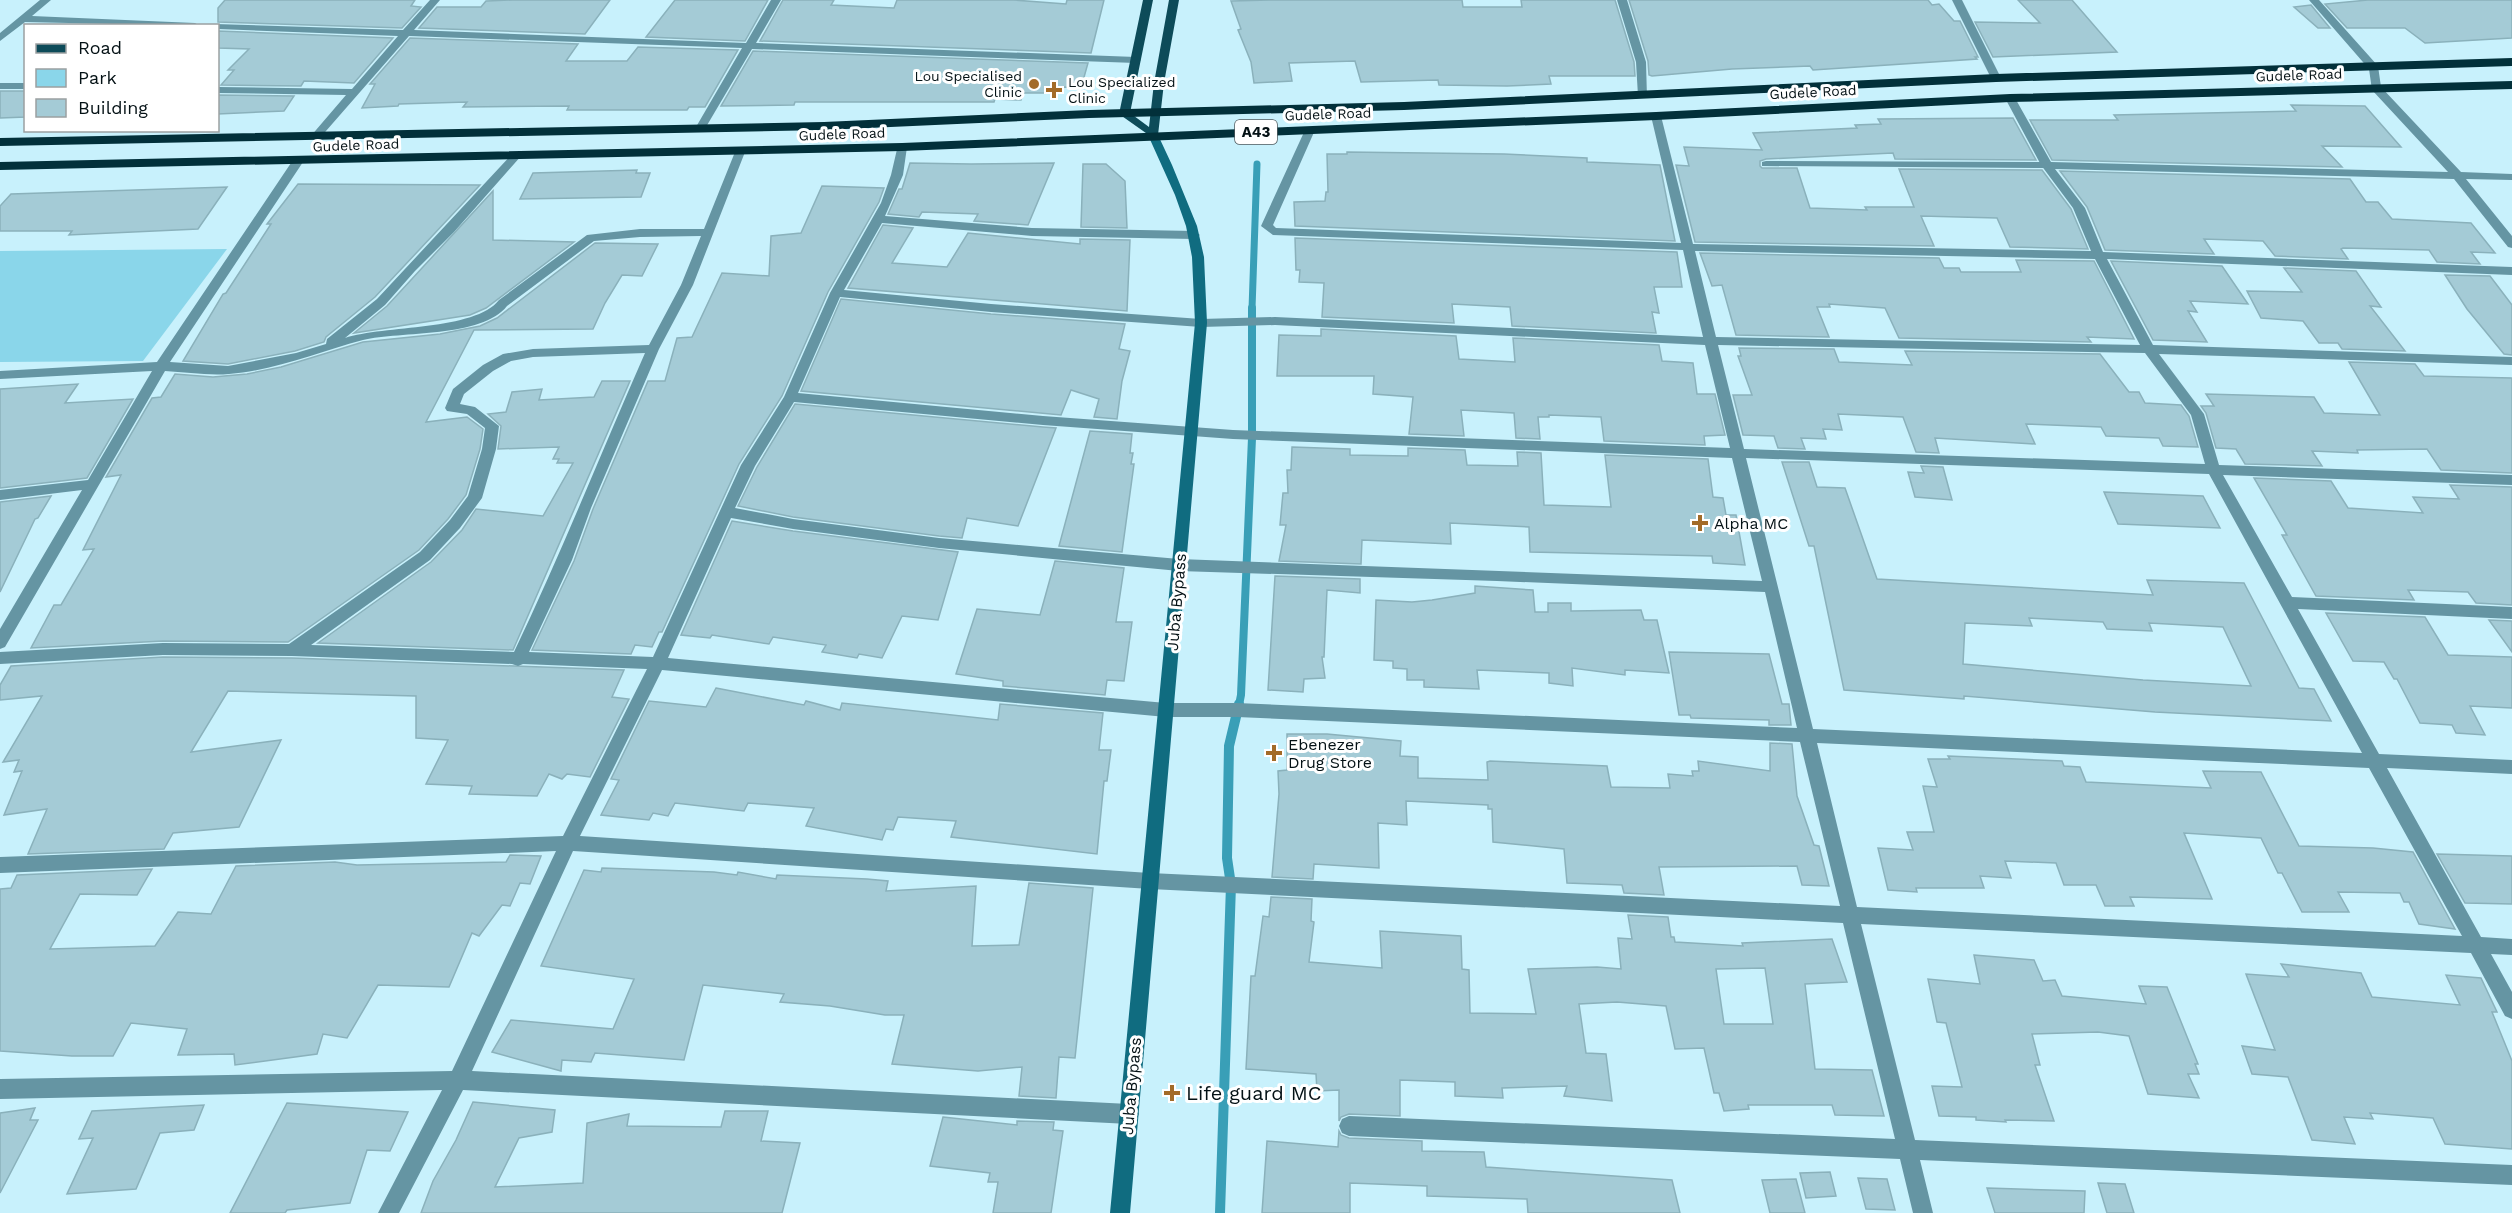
<svg xmlns="http://www.w3.org/2000/svg" width="2512" height="1213" font-family="'Work Sans',sans-serif">
  <rect width="100%" height="100%" fill="#c8f1fc"/>
  <path fill="#8ad6ea" d="M227,249L143,361L0,362V251Z"/>
  <g fill="none" stroke-linecap="round" stroke-linejoin="round">
    <path stroke="#399fb7" stroke-width="7" d="M1252,309L1257,164"/>
    <path stroke="#399fb7" stroke-width="8" d="M1239,705L1241,695L1252,438V308"/>
    <path stroke="#399fb7" stroke-width="10" d="M1220,1213L1231,885L1227,858L1229,746L1239,704"/>
  </g>
  <g fill="#a4cbd6" stroke="#8ab1bb" stroke-width="1.5" fill-rule="evenodd">
    <path d="M225,0H415L411,6L421,7L402,28L218,22V8Z"/>
    <path d="M512,0H610L585,34L419,28L437,7H481L486,1Z"/>
    <path d="M675,0H768L745,41L646,37Z"/>
    <path d="M783,0H834L831,5L894,8L897,0H1014L1066,4L1067,0H1104L1091,53L760,41Z"/>
    <path d="M1270,0H1462L1463,7H1522L1521,0H1615L1634,62L1635,76H1549L1551,84L1507,86L1439,85L1438,80L1361,82L1355,61L1289,63L1292,81L1254,83L1251,62L1238,30L1241,29L1231,1Z"/>
    <path d="M1629,0H1928L1932,5L1939,4L1954,21H1960L1978,57H1975L1977,59L1813,70L1810,66L1732,69L1652,76L1649,75L1648,61Z"/>
    <path d="M2018,0H2072L2117,52L1993,57L1975,22L2040,23Z"/>
    <path d="M2368,0H2512V38L2425,43L2405,28H2347L2325,4Z"/>
    <path d="M2311,5L2330,28H2318L2294,7Z"/>
    <path d="M218,31L393,38L354,83L304,81L301,86L221,85L234,70H228L249,49L218,48Z"/>
    <path d="M410,38L578,44L566,61H627L638,47L738,50L705,107H689L687,110H567L569,106L463,107L467,102L399,104L398,106L362,108L375,84H370Z"/>
    <path d="M753,51L1088,63L1081,88L1063,87L1061,93H1023L1021,100L995,99L994,102H795L794,105L721,106Z"/>
    <path d="M0,91H26V117L0,118Z"/>
    <path d="M218,95L294,96L284,111L218,114Z"/>
    <path d="M2291,105L2365,106L2401,147L2322,146L2342,167L2052,160L2030,120H2118L2114,115L2296,111Z"/>
    <path d="M2013,118L2036,160L1895,159L1893,153L1766,159L1760,161V166L1762,168H1797L1810,208L1867,210L1865,207H1914L1899,169L2042,170L2071,209L2088,249L2010,247L1997,218L1921,216L1934,246L1695,242L1676,165L1689,166L1684,147L1762,150L1753,133L1857,128L1855,125L1881,124L1878,119Z"/>
    <path d="M1347,152L1504,154L1587,158V162L1660,165L1675,241L1295,226L1294,202L1325,201L1326,192H1328L1327,154H1347Z"/>
    <path d="M910,163L971,164L1054,163L1028,225L974,221L978,214L922,212L919,217L888,214L899,189H902Z"/>
    <path d="M1083,164H1106L1125,181L1127,228L1081,227Z"/>
    <path d="M637,170L636,173H650L641,197L520,199L533,173Z"/>
    <path d="M2060,171L2350,179L2366,202H2378L2392,219L2471,223L2495,253L2471,252L2480,264L2437,262L2429,250L2343,248L2341,249L2348,259L2275,256L2263,241L2204,239L2214,254L2105,250L2087,207Z"/>
    <path d="M298,184L480,185L375,297L326,337L324,342L295,351L228,364L183,361L223,294L226,293L271,224H267Z"/>
    <path d="M822,186L884,188L879,202L828,292L782,396L739,464L662,632H659L652,647L635,645L631,654L532,650L574,561L593,509L648,381H665L677,338L692,337L722,273L769,276L771,236L801,233Z"/>
    <path d="M227,187L198,229L69,235L72,231H0V206L11,194Z"/>
    <path d="M493,191V240L574,242L486,308L470,315L354,333L387,306Z"/>
    <path d="M883,225L913,228L892,263L947,267L968,233L1080,244V239L1130,240L1127,311L848,288Z"/>
    <path d="M1295,238L1677,252L1682,287H1654L1659,313L1652,312L1656,333L1512,326L1510,307L1452,304L1454,323L1322,317L1324,283L1299,282L1300,270H1296Z"/>
    <path d="M595,243L658,244L642,276L622,275L605,303L593,329L474,330L426,422L467,417L483,429L480,449L466,495L448,519L419,550L288,642L163,641L31,648L54,605H61L94,549L83,550L121,475L106,477L152,398L161,397L175,374L213,377L247,374L281,367L363,342L440,334L480,326L497,318Z"/>
    <path d="M1700,253L1939,258L1944,268H1959L1961,272H2021L2016,260L2094,261L2134,339L2087,337L2091,342L1899,338L1885,308L1829,304L1830,307H1817L1829,337L1736,335L1722,285L1712,286Z"/>
    <path d="M2111,261L2222,266L2248,304L2190,301L2197,312L2188,311L2207,342L2153,340Z"/>
    <path d="M2284,268L2356,271L2381,307L2370,306L2405,351L2342,349L2338,343H2319L2303,321L2261,318L2247,291L2302,292Z"/>
    <path d="M2445,275L2490,276L2512,305V355L2504,354L2467,309Z"/>
    <path d="M841,299L991,314L1125,324L1119,349L1130,351L1122,381L1117,419L1094,417L1099,399L1071,390L1061,415L801,391Z"/>
    <path d="M1321,329L1456,336L1459,359L1515,362L1513,338L1659,345L1662,361L1693,363L1697,394H1715L1725,435L1704,436L1705,445L1604,441L1601,417L1549,415V417H1538L1540,439L1516,438L1514,413L1461,410L1464,436L1409,434L1413,397L1373,394L1374,376H1277L1279,335L1321,336Z"/>
    <path d="M1739,348L1834,349L1839,362L1912,365L1905,351L2100,354L2129,392H2139L2145,403L2181,405L2189,416L2198,447L2163,446L2159,438L2106,436L2101,427L2026,424L2035,444L1935,438L1939,453L1916,452L1903,417L1838,414L1842,430L1823,429L1826,439L1801,438L1805,449L1778,448L1774,436L1743,435L1733,395H1752L1738,356H1741Z"/>
    <path d="M2349,362L2415,364L2424,376L2512,378V473L2441,470L2427,449L2357,450L2358,453L2312,451L2322,466L2245,464L2236,449L2216,448L2206,413L2201,406H2214L2206,394L2314,397L2324,413L2380,415Z"/>
    <path d="M602,381H630L513,650L318,643L431,562L462,530L476,509L543,516L573,463H557L559,459H553L559,447L498,449L501,426L488,414L506,412L512,392L542,389L539,400L594,397Z"/>
    <path d="M78,384L65,403L133,399L87,478L0,488V389Z"/>
    <path d="M795,404L1043,427L1056,428L1018,526L967,518L962,538L939,536L793,517L738,506L757,467Z"/>
    <path d="M1090,431L1132,434L1130,453H1133L1131,464H1134L1122,552L1059,546Z"/>
    <path d="M1292,447L1350,449V455L1408,456V448L1465,450L1467,465L1518,466L1517,452L1541,453L1544,505L1611,507L1605,455L1708,459L1713,497L1723,498L1726,515H1736L1745,565L1713,563L1712,556L1530,552L1529,527L1450,523L1451,544L1362,540L1361,564L1279,561L1286,525H1280L1283,493H1288L1287,470H1291Z"/>
    <path d="M1782,462H1809L1817,487L1845,488L1877,579L2153,595L2147,580L2244,583L2299,688L2314,689L2331,721L2155,712L1964,696V699L1844,690L1814,546H1809ZM2029,618L2103,622L2107,629L2152,631L2149,623L2223,627L2251,686L2143,680L1963,664L1965,623L2032,626Z"/>
    <path d="M1921,466L1943,467L1952,500L1915,497L1908,472L1924,473Z"/>
    <path d="M2254,478L2331,481L2348,508L2423,513L2413,497L2459,499L2450,485L2512,487V605L2476,603L2468,592L2408,590L2414,600L2316,596L2282,535H2287Z"/>
    <path d="M2104,492L2203,496L2220,528L2118,524Z"/>
    <path d="M51,496L38,518L35,519L0,592V502Z"/>
    <path d="M732,521L793,531L958,552L938,620L902,616L882,658L859,654L857,658L822,652L826,645L773,637L769,644L712,635L710,638L681,635Z"/>
    <path d="M1055,561L1124,568L1116,622H1132L1124,681L1107,680L1105,695L1003,686V681L956,674L977,609L1040,615Z"/>
    <path d="M1275,576L1360,579V593L1327,590L1324,657H1322L1325,678L1304,679L1303,692L1268,690Z"/>
    <path d="M1475,586L1533,590L1535,612H1548V603H1571V611L1641,610L1644,620H1657L1669,673L1625,670V675L1572,668L1573,686L1549,683V673L1477,670L1479,689L1424,687V680H1407V669L1393,668V661L1374,660L1376,600L1412,602L1432,600L1475,593Z"/>
    <path d="M2326,613L2425,617L2448,655L2512,657V708L2470,706L2485,735L2456,733L2452,725L2420,723L2397,679H2394L2384,662L2353,661Z"/>
    <path d="M2489,620L2512,621V652Z"/>
    <path d="M1669,652L1769,654L1782,704H1789L1791,725H1769V720L1691,718L1690,715H1679Z"/>
    <path d="M163,657L292,658L624,670L612,697L629,699L590,777L567,774L562,779L549,774L537,796L469,794L472,786L426,784L448,740L416,738V696L228,691L191,752L281,740L239,827L173,833L164,849L28,854L47,809L4,815L22,771L14,772L19,760L3,762L42,696L0,700V685L11,666Z"/>
    <path d="M716,688L804,705L806,701L840,710L842,703L998,720L1000,704L1103,713L1099,750H1111L1107,781H1104L1097,854L951,837L956,821L898,817L893,830L886,829L882,840L806,826L814,808L748,803L744,811L675,803L668,816L653,813L649,820L601,815L619,780L611,779L649,701L706,707Z"/>
    <path d="M1287,734H1327L1401,741L1400,756L1418,757V778L1488,780L1487,762L1490,761L1607,766L1611,787L1670,788L1668,774L1693,776L1692,771H1699L1698,761L1770,771V743L1792,744L1797,796L1814,845L1819,846L1829,886L1802,885L1797,866L1659,867L1664,895L1624,893L1622,885L1567,883L1564,849L1493,842L1492,809H1488V805L1406,801L1407,825L1378,823L1379,868L1314,864L1313,879L1272,877L1279,794L1278,771L1287,770Z"/>
    <path d="M1948,756L2062,761L2064,766L2080,767L2086,782L2211,788L2203,771L2261,772L2299,846L2373,848L2413,852L2455,929L2419,924L2409,902H2404L2400,893L2338,892L2349,912H2302L2282,873H2278L2261,838L2184,833L2212,899L2130,897L2134,906H2105L2096,885H2064L2056,863L2005,861L2011,878L1980,876L1984,888H1916L1917,892L1888,890L1878,848L1913,850L1907,832H1934L1923,786L1937,787L1928,759H1950Z"/>
    <path d="M2437,854L2512,856V904L2465,903Z"/>
    <path d="M510,855L541,856L530,884L520,883L510,906L502,905L479,936L472,933L449,987L378,985L347,1038L323,1034L317,1054L235,1065L234,1054L178,1055L187,1029L131,1023L113,1056H72L0,1051V889L11,888L17,875L152,869L137,895L80,894L50,949L155,946L178,912L211,914L236,866L335,862L357,865L506,862Z"/>
    <path d="M602,868L714,872L737,875L738,872L776,879L777,875L867,879L888,881L886,891L976,886L972,946L1019,945L1029,883L1093,888L1075,1058L1059,1057L1056,1098L1019,1096L1022,1067L978,1071L892,1064L904,1015H885L830,1006L780,1002L784,994L703,985L684,1060L595,1053L591,1062L562,1060L561,1071L492,1052L511,1020L613,1029L634,979L541,966L584,870L601,872Z"/>
    <path d="M1271,897L1312,899L1311,921L1314,922L1309,962L1382,968L1380,931L1461,936L1462,969L1469,970L1470,1013L1536,1014L1528,969L1597,967L1621,969L1618,938L1632,939L1628,915L1668,917L1671,937H1674L1675,942L1743,946L1742,943L1832,939L1847,982L1805,984L1815,1069L1872,1070L1884,1116L1835,1115L1832,1105H1748L1749,1109L1724,1111L1719,1093H1714L1704,1048L1675,1049L1666,1006L1617,1002L1579,1004L1586,1053L1606,1054L1612,1101L1564,1096L1567,1086L1502,1088L1503,1098L1455,1096V1082L1400,1080V1116L1349,1114L1341,1117L1339,1121V1090L1317,1091L1316,1074L1246,1069L1251,976H1255L1263,916L1269,917ZM1765,968L1773,1024H1724L1716,969Z"/>
    <path d="M1974,955L2034,960L2043,981L2055,980L2062,996L2146,1004L2139,986L2167,987L2198,1064H2195L2199,1074H2188L2199,1098L2148,1094L2129,1036L2098,1032L2032,1034L2040,1065H2035L2054,1121L2005,1120L2006,1122L1976,1120V1117L1939,1116L1932,1086L1962,1087L1946,1023L1937,1022L1928,979L1980,984Z"/>
    <path d="M2281,964L2361,973L2372,997L2460,1005L2446,975L2481,978L2497,1012H2492L2512,1061V1149L2445,1144L2433,1118L2370,1113L2373,1119L2344,1117L2355,1144L2312,1140L2288,1077L2252,1074L2242,1046L2275,1050L2246,974L2289,977Z"/>
    <path d="M473,1102L555,1110L552,1132L519,1138L495,1187L583,1183L587,1123L629,1114L627,1126L721,1127L725,1111H768L761,1141L800,1143L782,1213H421L433,1181L456,1140Z"/>
    <path d="M287,1103L408,1112L390,1151L367,1150L350,1203L287,1210L285,1213H230Z"/>
    <path d="M204,1105L194,1130L160,1133L136,1189L67,1194L93,1138L79,1139L92,1111Z"/>
    <path d="M35,1108L30,1120H38L0,1193V1113Z"/>
    <path d="M943,1117L1017,1125V1121L1054,1122L1053,1130L1063,1131L1051,1213H993L998,1182H988L990,1173L930,1166Z"/>
    <path d="M1339,1131L1341,1135L1349,1138L1422,1141V1151L1484,1152L1486,1167L1672,1180L1680,1213H1528L1527,1199L1427,1196V1186L1350,1183V1213H1262L1267,1141L1338,1147Z"/>
    <path d="M1830,1172L1836,1196L1806,1198L1800,1173Z"/>
    <path d="M1858,1178L1887,1179L1895,1210L1866,1209Z"/>
    <path d="M1796,1179L1805,1213H1770L1762,1180Z"/>
    <path d="M2098,1183L2125,1184L2134,1213H2107Z"/>
    <path d="M1987,1188L2085,1191L2084,1213H1995Z"/>
  </g>
  <g fill="none" stroke-linecap="round" stroke-linejoin="round">
    <path fill="#6595a3" fill-rule="evenodd" d="M1766,161L2047,162L2053,165L2047,168L1762,166V162Z"/>
    <g fill="#6595a3" fill-rule="evenodd">
      <path d="M40,0H51L32,16L195,23L200,26L25,22L0,41V33Z"/>
      <path d="M430,0H440L414,30L746,43L771,0H781L756,43L1136,57L1141,60L1136,63L752,49L706,127L701,130L696,127L742,48L409,36L319,139L315,140L310,137L346,95L218,93V87L352,89L398,36L218,29V26H213L215,24L403,30Z"/>
      <path d="M1617,0H1627L1646,62L1647,98L1638,96L1636,62Z"/>
      <path d="M1952,0H1962L2001,78L2000,80L1991,78Z"/>
      <path d="M2309,0H2319L2378,66L2381,87L2461,172L2512,174V180L2466,179L2512,236V248L2508,247L2454,179L2055,169L2085,208L2103,252L2512,267V275L2107,259L2153,345L2512,357V365L2159,354L2204,414L2219,465L2512,475V485L2223,475L2292,597L2512,607V619L2298,609L2379,754L2512,760V774L2387,768L2481,937L2512,939V955L2491,954L2512,992V1019L2505,1016L2471,953L1861,924L1915,1140L2512,1165V1185L1920,1160L1933,1213H1913L1900,1159L1349,1136L1342,1133L1339,1126L1342,1119L1349,1116L1895,1139L1843,923L1150,889L573,851L472,1071L1129,1104L1136,1107L1139,1114L1136,1121L1129,1124L463,1090L399,1213H378L442,1090L0,1099V1079L452,1071L556,851L0,873V857L563,836L647,669L523,664L518,666L512,664L292,656L163,655L0,664V652L163,643L289,644L420,552L450,520L468,496L482,449L485,428L467,414L447,411L445,408L453,389L483,365L503,354L533,349L649,345L681,285L701,236L640,237L594,241L507,306C482,338 401,331 363,340C318,352 277,370 229,374C209,376 186,372 165,371L5,647L0,649V629L82,490L0,500V490L88,480L152,371L0,379V371L157,362L293,160L297,159L303,162L170,362L228,366L296,353L326,344L327,339L377,299L513,153L517,152L522,155L454,232L415,271L385,305L345,338C384,325 475,331 499,300L587,235L640,229H704L735,152L736,150H744L745,152L693,285L659,349L591,508L572,560L529,652L653,657L741,465L784,397L830,293L881,203L891,175L898,145L902,144L907,147L903,175L885,216L1032,228L1194,231L1200,235L1194,239L1032,236L882,223L844,290L991,304L1201,319L1275,317L1703,337L1683,250L1273,235L1261,226L1305,130L1310,127L1315,130L1273,225L1276,228L1681,243L1651,116L1656,113L1661,116L1693,244L2091,251L2073,208L2041,165L2005,98L2010,95L2015,98L2051,162L2448,172L2372,90L2369,69ZM1695,251L2095,259L2140,345L1716,337ZM840,297L991,312L1201,327L1275,325L1705,345L1730,448L1233,430L1043,416L798,393ZM1718,345L2145,353L2191,415L2205,464L1744,449ZM645,353C601,453 561,554 514,652L311,645L430,560L460,528L482,498L496,449L499,426L475,407L460,404L464,394L493,371L511,361L533,357ZM794,402L1043,425L1233,439L1732,458L1762,581L1179,559L939,538L793,519L735,508L755,466ZM1746,458L2209,474L2362,753L1813,729ZM731,518L793,529L939,548L1179,571L1497,581L1765,592L1797,728L1237,703H1166L668,658ZM662,670L1166,717H1237L1800,742L1840,906L1150,873L580,836ZM1817,743L2369,768L2462,936L1857,907Z"/>
      <rect x="0" y="83" width="26" height="6"/>
    </g>
    <path fill="#106c80" fill-rule="evenodd" d="M1153,132L1158,135L1172,165L1197,226L1204,257L1207,323L1130,1213H1110L1195,323L1192,257L1186,226L1175,195L1148,135Z"/>
    <path fill="#0d4b59" fill-rule="evenodd" d="M1143,0H1153L1130,113L1149,127L1154,83L1169,0H1179L1164,83L1158,135L1153,138L1119,114Z"/>
    <g fill="#02303a" fill-rule="evenodd">
      <path d="M2512,58V66L1996,82L1404,110L1089,118L824,130L0,146V138L824,122L1089,110L1404,102L1996,74Z"/>
      <path d="M2512,81V89L2010,102L1656,120L902,151L0,170V162L902,143L1656,112L2010,94Z"/>
    </g>
  </g>
  <g fill="#a36b28" stroke="#fff" stroke-width="2">
    <circle cx="1034" cy="84" r="6"/>
    <path d="M1051 81h6v6h6v6h-6v6h-6v-6h-6v-6h6z"/>
    <path d="M1697 514h6v6h6v6h-6v6h-6v-6h-6v-6h6z"/>
    <path d="M1271 744h6v6h6v6h-6v6h-6v-6h-6v-6h6z"/>
    <path d="M1169 1084h6v6h6v6h-6v6h-6v-6h-6v-6h6z"/>
  </g>
  <g text-anchor="middle" stroke-width="6" stroke-linejoin="round" paint-order="stroke">
    <g font-size="14" fill="#041115" stroke="#fff">
      <text transform="translate(2299 75) rotate(-2)" y="5">Gudele Road</text>
      <text transform="translate(1813 92) rotate(-3)" y="5">Gudele Road</text>
      <text transform="translate(1328 114) rotate(-2)" y="5">Gudele Road</text>
      <text transform="translate(842 134) rotate(-2)" y="5">Gudele Road</text>
      <text transform="translate(356 145) rotate(-2)" y="5">Gudele Road</text>
    </g>
    <g font-size="14" fill="#041115" stroke="#fff" text-anchor="end">
      <text x="1022" y="81">Lou Specialised<tspan x="1022" dy="16">Clinic</tspan></text>
      <text x="1068" y="87" text-anchor="start">Lou Specialized<tspan x="1068" dy="16">Clinic</tspan></text>
    </g>
    <rect fill="#fff" stroke="#4f585b" stroke-width="1.5" x="1235" y="120" width="42" height="24" rx="4.5"/>
    <g font-size="15" font-weight="bold" fill="#041115">
      <text x="1256" y="137">A43</text>
    </g>
    <g font-size="16" fill="#041115" stroke="#fff" text-anchor="start">
      <text x="1714" y="529">Alpha MC</text>
      <text x="1288" y="750">Ebenezer<tspan x="1288" dy="18">Drug Store</tspan></text>
    </g>
    <g font-size="16" fill="#041115" stroke="#fff">
      <text transform="translate(1176 602) rotate(-85)" y="6">Juba Bypass</text>
      <text transform="translate(1131 1086) rotate(-85)" y="6">Juba Bypass</text>
    </g>
    <g font-size="20" fill="#041115" stroke="#fff" text-anchor="start">
      <text x="1186" y="1100">Life guard MC</text>
    </g>
  </g>
  <rect x="24" y="24" width="195" height="108" fill="#ffffff" stroke="#9ba0a1" stroke-width="1.5"/>
  <rect x="36" y="44" width="30" height="9" fill="#0d4b59" stroke="#9ba0a1" stroke-width="1.5"/>
  <text x="78" y="54" font-size="18" fill="#041115">Road</text>
  <rect x="36" y="69" width="30" height="18" fill="#8ad6ea" stroke="#9ba0a1" stroke-width="1.5"/>
  <text x="78" y="84" font-size="18" fill="#041115">Park</text>
  <rect x="36" y="99" width="30" height="18" fill="#a4cbd6" stroke="#9ba0a1" stroke-width="1.5"/>
  <text x="78" y="114" font-size="18" fill="#041115">Building</text>
</svg>
